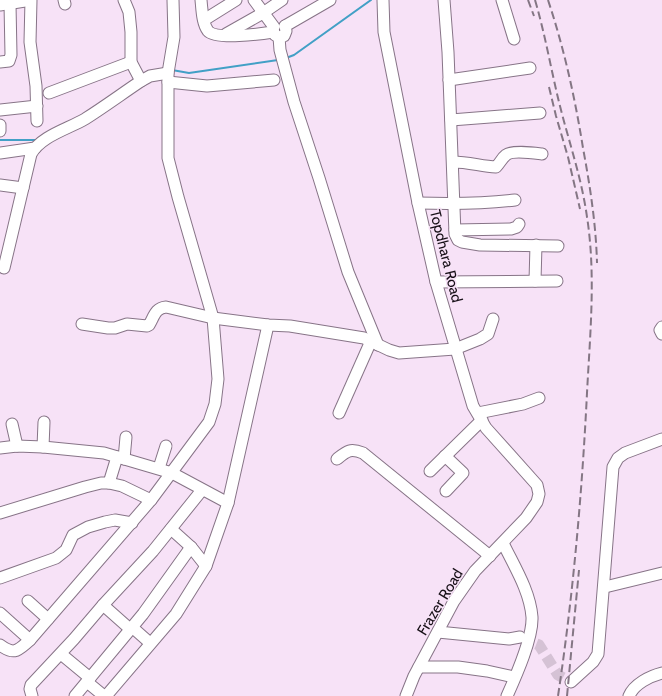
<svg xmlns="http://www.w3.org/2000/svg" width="662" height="696" font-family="Cabin,sans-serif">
  <rect width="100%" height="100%" fill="#f7e2f7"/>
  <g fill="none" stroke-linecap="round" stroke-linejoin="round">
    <g stroke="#42a0c6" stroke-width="2">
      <path d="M286,58L294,55L371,0"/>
      <path d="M172,70L189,73L278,60"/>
      <path d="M0,140H37"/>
    </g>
    <path stroke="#d5c2d5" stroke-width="11" stroke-dasharray="11 5.5" stroke-linecap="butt" d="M521,638L539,645L558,675L571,682"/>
    <defs>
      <g id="minor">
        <path d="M31,0L30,42L36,86L37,121"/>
        <path d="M64,0L65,4"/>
        <path d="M124,0L129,12L131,32V62L141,81"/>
        <path d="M201,0C202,9 202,23 208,31C216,40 261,34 273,32"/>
        <path d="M254,0L274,27L273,30L275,35L279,37L284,36L286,31L285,26"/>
        <path d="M383,0L384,32L418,203L436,282L473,406L486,428L537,485L539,494L537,502L526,518L475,571L454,601L414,676L406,696"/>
        <path d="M444,0L448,52L455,234L458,240L462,242L480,245L558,246"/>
        <path d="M502,0L514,39"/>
        <path d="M0,5L25,1"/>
        <path d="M204,20L236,0"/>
        <path d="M285,26L330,0"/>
        <path d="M226,34L263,13L282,0"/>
        <path d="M279,37L280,50L294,102L319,178L348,272L378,345"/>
        <path d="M0,62L9,61L11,55L10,4"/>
        <path d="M449,80L530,68"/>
        <path d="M168,82L207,86L274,80"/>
        <path d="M49,93L131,62"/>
        <path d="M0,110L37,106"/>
        <path d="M451,120L540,113"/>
        <path d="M0,125V131"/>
        <path d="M0,153L35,148"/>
        <path d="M453,162C468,162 481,166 496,167C500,163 502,158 506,155C512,150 534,153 542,154"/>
        <path d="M0,185L23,188"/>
        <path d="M418,203C451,204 482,204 515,200"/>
        <path d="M455,230L511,229L517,227L519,224"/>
        <path d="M4,268L31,154C41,136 68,129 85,119C104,107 123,93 141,81L150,76L168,73"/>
        <path d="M535,281L536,245"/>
        <path d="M436,282L557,281"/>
        <path d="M82,324L108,328H115L127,324L147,326L149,325C154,317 155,308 166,307L213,318L268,325L290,326L364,338L389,350L399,353L455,349L480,339L488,334L493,319"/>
        <path d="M662,327L660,330L662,334"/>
        <path d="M339,413L371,341"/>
        <path d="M478,413L523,404L539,398"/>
        <path d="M12,424L17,446"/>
        <path d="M43,447L44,422"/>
        <path d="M0,448L17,446L43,447L104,453L172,473L228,503"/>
        <path d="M445,456L463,473L446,491"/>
        <path d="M124,459L126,437"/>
        <path d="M337,459C347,451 350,448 363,453L490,556"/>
        <path d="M159,468L166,446"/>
        <path d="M430,471L482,420"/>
        <path d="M109,483L117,457"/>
        <path d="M0,513L85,487L101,483H109L122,486L151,500"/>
        <path d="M171,529L191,547L206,566"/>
        <path d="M503,543C514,566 530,591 532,617C533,638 516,676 507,696"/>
        <path d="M0,578L56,558L66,550L73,535L88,527L105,522L115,520L132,523"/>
        <path d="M605,587L662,573"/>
        <path d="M28,601L48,619"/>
        <path d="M103,605L130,629"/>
        <path d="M0,613L30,640"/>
        <path d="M132,627L150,643"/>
        <path d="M438,632L509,639L520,637"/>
        <path d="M0,645C15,656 18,650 30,640L151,500L209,422L215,404L218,379L213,318L178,197L168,158V73L174,37L173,0"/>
        <path d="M61,654L90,678"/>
        <path d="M419,667H458L487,671L514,677"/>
        <path d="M87,682L104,696"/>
        <path d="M571,682L593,662L598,654L613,467L618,458L625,453L662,439"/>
        <path d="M32,696L30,689L31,685L74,639L103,605L153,551L202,490"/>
        <path d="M75,696L143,614L191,547"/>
        <path d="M106,696L176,614L206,566L228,503L268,325"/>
        <path d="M629,696C634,684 650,676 662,673"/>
      </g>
    </defs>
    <use href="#minor" stroke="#877487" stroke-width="13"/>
    <use href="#minor" stroke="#fff" stroke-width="11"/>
    <g stroke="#847684" stroke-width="2" stroke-dasharray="8 4" stroke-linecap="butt">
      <path d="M528,0L534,16"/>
      <path d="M535,0C546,37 552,76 562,114C571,148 582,181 587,217C596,275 590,334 587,393C582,494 573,596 558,696"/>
      <path d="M548,0C564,48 575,98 583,148C590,186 596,224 597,263"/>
      <path d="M549,87L556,116L568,157L580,209"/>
      <path d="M567,696L579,570"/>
    </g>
  </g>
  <g text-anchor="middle" stroke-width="3" stroke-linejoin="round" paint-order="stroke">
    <g font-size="15" fill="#171017" stroke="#f7e2f7">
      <text transform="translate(446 256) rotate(76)" y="5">Topdhara Road</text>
      <text transform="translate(440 602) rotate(-59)" y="5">Frazer Road</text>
    </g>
  </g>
</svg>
